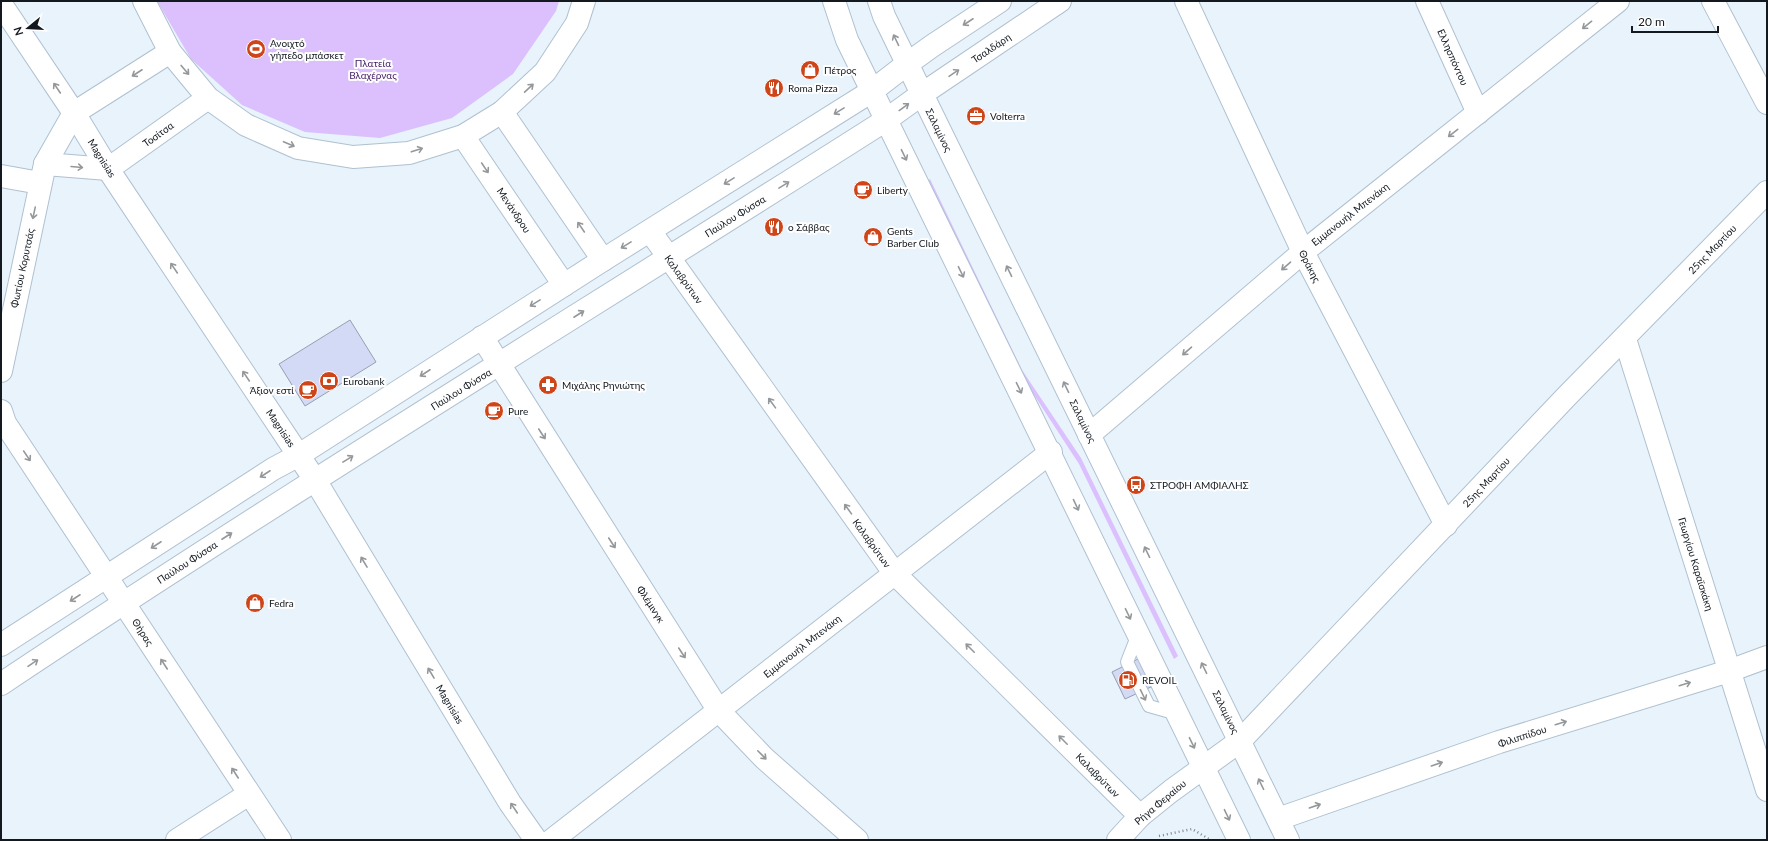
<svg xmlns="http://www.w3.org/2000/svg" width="1768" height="841" font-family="Lato,sans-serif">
  <rect width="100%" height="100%" fill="#e8f3fc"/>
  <g fill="#dbc0fd">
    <path d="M157,1H559L556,11L513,74L452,118L380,138L305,132L242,105L191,59Z"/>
    <path d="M930,179L1022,370L1081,458L1178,656L1174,659L1079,464L1023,378L926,182Z"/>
  </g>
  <g fill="#d3daf5" stroke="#999eb1">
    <path d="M350,320L376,362L305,406L279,364Z"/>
    <path d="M1140,658L1153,686L1125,699L1112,672Z"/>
  </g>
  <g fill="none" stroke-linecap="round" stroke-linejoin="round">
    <defs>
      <path id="lane" d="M1138,634L1127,662L1149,706L1177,714"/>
      <g id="street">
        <path d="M144,1L170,52L208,98L246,125L298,148L353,157L409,153L463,136L502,112L545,72L577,23L584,1"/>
        <path d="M1186,1L1303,252L1446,525"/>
        <path d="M1427,1L1478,113"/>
        <path d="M1713,1L1767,103"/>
        <path d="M1,4L74,113L108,169L315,480L510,803L536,840"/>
        <path d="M907,64L932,46L1000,1"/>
        <path d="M922,94L1060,1"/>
        <path d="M502,112L603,260"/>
        <path d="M463,136L564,285"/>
        <path d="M45,164L108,169L208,98"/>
        <path d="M1,176L40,183"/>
        <path d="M650,231L895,574L1140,816"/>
        <path d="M482,337L719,711L764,758L857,840"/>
        <path d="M1625,339L1767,790"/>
        <path d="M1,371L45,164L74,113L170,52"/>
        <path d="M1,411L5,423L280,840"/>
        <path d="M1089,435L1303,252L1618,1"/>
        <path d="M1278,819L1499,742L1729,671L1767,657"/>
        <path d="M177,840L249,794"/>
        <path d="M552,840L1051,452"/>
      </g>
      <g id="secondary">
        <path d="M1,645L273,469L299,455L603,260L872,91L907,64"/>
        <path d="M1,684C292,490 591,308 886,120L922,94"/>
        <path d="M1118,840L1140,816L1171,791L1240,741L1566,397L1767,192"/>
      </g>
      <g id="primary">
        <path d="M834,1L847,40L1239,840"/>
        <path d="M879,1L884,16L922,94L1288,840"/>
      </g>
    </defs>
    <use href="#lane" stroke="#afc1d0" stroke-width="14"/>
    <use href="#street" stroke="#afc1d0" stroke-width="24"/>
    <use href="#secondary" stroke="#afc1d0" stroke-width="24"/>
    <use href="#primary" stroke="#afc1d0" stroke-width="24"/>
    <path stroke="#7e868e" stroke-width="2.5" stroke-dasharray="1 3" stroke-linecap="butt" d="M1159,836L1192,829L1209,839"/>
    <use href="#lane" stroke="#fff" stroke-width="12"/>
    <use href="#street" stroke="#fff" stroke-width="22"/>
    <use href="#secondary" stroke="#fff" stroke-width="22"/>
    <use href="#primary" stroke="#fff" stroke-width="22"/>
  </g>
  <defs><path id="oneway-shaft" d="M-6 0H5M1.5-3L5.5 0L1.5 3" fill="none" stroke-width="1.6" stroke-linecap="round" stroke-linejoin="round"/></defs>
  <g stroke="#95989a">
    <use href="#oneway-shaft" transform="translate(968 22) rotate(147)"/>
    <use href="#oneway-shaft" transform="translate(1587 25) rotate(141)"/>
    <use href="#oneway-shaft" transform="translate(896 40) rotate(-116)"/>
    <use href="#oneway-shaft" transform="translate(185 70) rotate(50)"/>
    <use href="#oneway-shaft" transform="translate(137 73) rotate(147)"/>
    <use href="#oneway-shaft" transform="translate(954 73) rotate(-34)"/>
    <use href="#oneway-shaft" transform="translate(57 88) rotate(-124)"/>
    <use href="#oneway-shaft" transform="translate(529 88) rotate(-43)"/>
    <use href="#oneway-shaft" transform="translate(904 107) rotate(-36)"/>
    <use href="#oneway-shaft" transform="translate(839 111) rotate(148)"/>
    <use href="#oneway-shaft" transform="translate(1453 133) rotate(142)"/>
    <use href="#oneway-shaft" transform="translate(289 144) rotate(23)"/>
    <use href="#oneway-shaft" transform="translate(417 150) rotate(-18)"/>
    <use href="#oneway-shaft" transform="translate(904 155) rotate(64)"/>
    <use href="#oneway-shaft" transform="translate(77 167) rotate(5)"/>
    <use href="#oneway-shaft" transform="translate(485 168) rotate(56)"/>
    <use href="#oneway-shaft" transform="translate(729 181) rotate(148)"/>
    <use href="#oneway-shaft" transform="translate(784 185) rotate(-32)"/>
    <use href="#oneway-shaft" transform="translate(34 213) rotate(102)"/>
    <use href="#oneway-shaft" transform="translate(581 227) rotate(-124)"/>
    <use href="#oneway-shaft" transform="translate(626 245) rotate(148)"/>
    <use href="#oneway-shaft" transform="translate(1286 266) rotate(139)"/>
    <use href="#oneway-shaft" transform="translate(174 268) rotate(-124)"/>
    <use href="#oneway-shaft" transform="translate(1009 271) rotate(-116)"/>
    <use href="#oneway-shaft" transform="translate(961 272) rotate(64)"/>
    <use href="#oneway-shaft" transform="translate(535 303) rotate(148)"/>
    <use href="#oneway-shaft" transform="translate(579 314) rotate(-33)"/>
    <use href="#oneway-shaft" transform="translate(1187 351) rotate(139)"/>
    <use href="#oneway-shaft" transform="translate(425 373) rotate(147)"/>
    <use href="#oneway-shaft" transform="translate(246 376) rotate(-124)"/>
    <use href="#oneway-shaft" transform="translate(1066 387) rotate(-116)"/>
    <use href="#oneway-shaft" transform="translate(1019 388) rotate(64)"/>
    <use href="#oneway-shaft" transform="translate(772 403) rotate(-126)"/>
    <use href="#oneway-shaft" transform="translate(542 434) rotate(57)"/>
    <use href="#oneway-shaft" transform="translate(27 456) rotate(56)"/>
    <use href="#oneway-shaft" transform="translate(348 459) rotate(-32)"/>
    <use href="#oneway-shaft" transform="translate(265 474) rotate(147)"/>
    <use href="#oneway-shaft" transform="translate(1076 505) rotate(65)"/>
    <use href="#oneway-shaft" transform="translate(848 509) rotate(-126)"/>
    <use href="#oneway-shaft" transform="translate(227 536) rotate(-33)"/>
    <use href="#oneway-shaft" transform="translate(612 543) rotate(57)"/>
    <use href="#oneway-shaft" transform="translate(156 545) rotate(147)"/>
    <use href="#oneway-shaft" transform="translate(1147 552) rotate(-116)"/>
    <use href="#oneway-shaft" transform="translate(364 562) rotate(-121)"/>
    <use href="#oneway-shaft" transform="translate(75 598) rotate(147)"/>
    <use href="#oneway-shaft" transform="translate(1128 614) rotate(64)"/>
    <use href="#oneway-shaft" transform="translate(970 648) rotate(-135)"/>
    <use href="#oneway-shaft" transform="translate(682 653) rotate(57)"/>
    <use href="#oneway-shaft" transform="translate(33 663) rotate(-34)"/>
    <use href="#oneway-shaft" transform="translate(164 664) rotate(-123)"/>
    <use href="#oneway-shaft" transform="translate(1204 668) rotate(-116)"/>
    <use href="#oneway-shaft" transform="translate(431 673) rotate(-121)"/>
    <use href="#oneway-shaft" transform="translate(1685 684) rotate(-17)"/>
    <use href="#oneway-shaft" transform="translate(1143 695) rotate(64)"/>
    <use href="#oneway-shaft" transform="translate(1561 723) rotate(-17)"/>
    <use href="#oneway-shaft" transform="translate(1063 740) rotate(-135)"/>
    <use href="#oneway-shaft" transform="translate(1192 743) rotate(64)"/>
    <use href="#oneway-shaft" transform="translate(762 755) rotate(45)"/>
    <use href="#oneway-shaft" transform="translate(1437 764) rotate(-19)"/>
    <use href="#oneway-shaft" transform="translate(235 773) rotate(-123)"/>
    <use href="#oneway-shaft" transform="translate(1261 784) rotate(-116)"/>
    <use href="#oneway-shaft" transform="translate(1315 806) rotate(-19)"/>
    <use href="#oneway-shaft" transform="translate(514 808) rotate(-124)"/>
    <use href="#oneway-shaft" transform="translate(1227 815) rotate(64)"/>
  </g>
  <defs>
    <symbol id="stadium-disc" viewBox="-11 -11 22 22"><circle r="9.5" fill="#cd4519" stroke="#fefefe"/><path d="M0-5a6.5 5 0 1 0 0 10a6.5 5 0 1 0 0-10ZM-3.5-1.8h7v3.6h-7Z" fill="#fff"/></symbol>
    <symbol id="shop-disc" viewBox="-11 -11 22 22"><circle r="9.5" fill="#cd4519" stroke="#fefefe"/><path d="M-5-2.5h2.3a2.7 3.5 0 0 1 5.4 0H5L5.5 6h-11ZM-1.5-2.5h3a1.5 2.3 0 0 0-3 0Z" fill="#fff"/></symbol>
    <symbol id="restaurant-disc" viewBox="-11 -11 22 22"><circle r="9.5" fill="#cd4519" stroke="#fefefe"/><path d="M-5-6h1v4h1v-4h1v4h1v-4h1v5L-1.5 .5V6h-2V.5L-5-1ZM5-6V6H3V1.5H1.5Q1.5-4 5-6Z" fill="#fff"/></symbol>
    <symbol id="office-disc" viewBox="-11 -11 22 22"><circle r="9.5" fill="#cd4519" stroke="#fefefe"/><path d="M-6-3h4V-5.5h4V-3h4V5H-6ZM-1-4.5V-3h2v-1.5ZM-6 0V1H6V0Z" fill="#fff"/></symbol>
    <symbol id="cafe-disc" viewBox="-11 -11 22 22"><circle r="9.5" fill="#cd4519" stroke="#fefefe"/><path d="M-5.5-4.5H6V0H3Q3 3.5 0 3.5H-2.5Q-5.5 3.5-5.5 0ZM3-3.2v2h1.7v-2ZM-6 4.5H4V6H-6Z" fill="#fff"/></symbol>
    <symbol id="bank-disc" viewBox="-11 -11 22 22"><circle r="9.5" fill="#cd4519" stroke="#fefefe"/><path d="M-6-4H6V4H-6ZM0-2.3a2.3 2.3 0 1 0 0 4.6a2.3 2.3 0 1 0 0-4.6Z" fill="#fff"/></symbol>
    <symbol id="pharmacy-disc" viewBox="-11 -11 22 22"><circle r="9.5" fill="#cd4519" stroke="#fefefe"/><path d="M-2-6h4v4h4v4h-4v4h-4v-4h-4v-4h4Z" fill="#fff"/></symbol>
    <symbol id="bus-disc" viewBox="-11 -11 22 22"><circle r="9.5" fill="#cd4519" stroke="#fefefe"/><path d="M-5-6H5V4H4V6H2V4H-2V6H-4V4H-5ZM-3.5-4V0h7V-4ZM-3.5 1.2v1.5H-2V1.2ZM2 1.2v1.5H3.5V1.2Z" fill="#fff"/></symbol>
    <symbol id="fuel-disc" viewBox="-11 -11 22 22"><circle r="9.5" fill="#cd4519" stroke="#fefefe"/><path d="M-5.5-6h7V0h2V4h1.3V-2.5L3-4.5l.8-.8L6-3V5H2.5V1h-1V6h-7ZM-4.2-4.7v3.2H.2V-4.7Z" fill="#fff"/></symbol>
  </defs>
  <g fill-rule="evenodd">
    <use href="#stadium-disc" x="245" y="38" width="22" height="22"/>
    <use href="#shop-disc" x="799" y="59" width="22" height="22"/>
    <use href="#restaurant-disc" x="763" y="77" width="22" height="22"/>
    <use href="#office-disc" x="965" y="105" width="22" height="22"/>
    <use href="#cafe-disc" x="852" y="179" width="22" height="22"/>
    <use href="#restaurant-disc" x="763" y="216" width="22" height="22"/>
    <use href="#shop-disc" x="862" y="226" width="22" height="22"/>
    <use href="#bank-disc" x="318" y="370" width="22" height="22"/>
    <use href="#pharmacy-disc" x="537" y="374" width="22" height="22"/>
    <use href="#cafe-disc" x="297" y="379" width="22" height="22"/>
    <use href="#cafe-disc" x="483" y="400" width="22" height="22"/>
    <use href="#bus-disc" x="1125" y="474" width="22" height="22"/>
    <use href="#shop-disc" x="244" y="592" width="22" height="22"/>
    <use href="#fuel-disc" x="1117" y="669" width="22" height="22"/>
  </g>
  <g text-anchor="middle" stroke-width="4" stroke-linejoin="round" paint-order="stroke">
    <g font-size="10" fill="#13191f" stroke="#fefefe" text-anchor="start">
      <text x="270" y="47">Ανοιχτό<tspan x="270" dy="12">γήπεδο μπάσκετ</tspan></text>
      <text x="824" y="74">Πέτρος</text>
      <text x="788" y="92">Roma Pizza</text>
      <text x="990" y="120">Volterra</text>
      <text x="877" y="194">Liberty</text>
      <text x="788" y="231">ο Σάββας</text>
      <text x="887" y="235">Gents<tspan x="887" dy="12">Barber Club</tspan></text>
      <text x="343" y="385">Eurobank</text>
      <text x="562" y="389">Μιχάλης Ρηνιώτης</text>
      <text x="294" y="394" text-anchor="end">Άξιον εστί</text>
      <text x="508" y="415">Pure</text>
      <text x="1150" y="489">ΣΤΡΟΦΗ ΑΜΦΙΑΛΗΣ</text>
      <text x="269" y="607">Fedra</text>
      <text x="1142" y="684">REVOIL</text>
    </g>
    <g font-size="10" fill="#13191f" stroke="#fefefe">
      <text transform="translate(991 48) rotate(-34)" y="4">Τσαλδάρη</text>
      <text transform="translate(1453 57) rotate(66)" y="4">Ελλησπόντου</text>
      <text transform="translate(939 130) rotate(64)" y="4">Σαλαμίνος</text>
      <text transform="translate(158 134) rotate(-36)" y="4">Τοσίτσα</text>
      <text transform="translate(102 158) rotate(58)" y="4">Magnisias</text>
      <text transform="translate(514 210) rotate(56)" y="4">Μενάνδρου</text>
      <text transform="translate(1350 214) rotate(-38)" y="4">Εμμανουήλ Μπενάκη</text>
      <text transform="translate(735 216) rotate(-32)" y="4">Παύλου Φύσσα</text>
      <text transform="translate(1712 249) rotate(-46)" y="4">25ης Μαρτίου</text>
      <text transform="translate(1310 266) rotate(63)" y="4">Θράκης</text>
      <text transform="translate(22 268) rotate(-78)" y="4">Φωτίου Κορυτσάς</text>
      <text transform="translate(684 279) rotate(54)" y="4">Καλαβρύτων</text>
      <text transform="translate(461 389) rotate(-32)" y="4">Παύλου Φύσσα</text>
      <text transform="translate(1083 421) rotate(64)" y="4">Σαλαμίνος</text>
      <text transform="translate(281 428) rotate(56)" y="4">Magnisias</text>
      <text transform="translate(1486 482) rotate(-47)" y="4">25ης Μαρτίου</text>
      <text transform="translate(872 543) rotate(54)" y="4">Καλαβρύτων</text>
      <text transform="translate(187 562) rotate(-33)" y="4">Παύλου Φύσσα</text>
      <text transform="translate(1696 564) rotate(73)" y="4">Γεωργίου Καραϊσκάκη</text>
      <text transform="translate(651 604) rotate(57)" y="4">Φλέμινγκ</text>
      <text transform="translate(143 632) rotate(57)" y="4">Θήρας</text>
      <text transform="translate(802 646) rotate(-38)" y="4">Εμμανουήλ Μπενάκη</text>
      <text transform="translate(450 704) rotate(59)" y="4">Magnisias</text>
      <text transform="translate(1226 712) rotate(64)" y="4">Σαλαμίνος</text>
      <text transform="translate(1522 736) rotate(-18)" y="4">Φιλιππίδου</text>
      <text transform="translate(1098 775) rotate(45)" y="4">Καλαβρύτων</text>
      <text transform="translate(1160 802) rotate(-40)" y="4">Ρήγα Φεραίου</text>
    </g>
    <g font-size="10" fill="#411a63" stroke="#fefefe">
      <text x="373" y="67">Πλατεία<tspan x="373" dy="12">Βλαχέρνας</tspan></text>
    </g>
  </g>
  <rect width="1768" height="841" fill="none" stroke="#13191f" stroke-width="4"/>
  <g transform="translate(28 28) rotate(252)" stroke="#fefefe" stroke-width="3" paint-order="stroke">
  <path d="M0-3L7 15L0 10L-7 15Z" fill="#13191f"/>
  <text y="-6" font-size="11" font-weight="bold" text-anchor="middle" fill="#13191f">N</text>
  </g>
  <path d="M1632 26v6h86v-6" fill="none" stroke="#13191f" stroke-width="2"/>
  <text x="1638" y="26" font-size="12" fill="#13191f" stroke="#fefefe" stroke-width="3" paint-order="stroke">20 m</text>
</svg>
